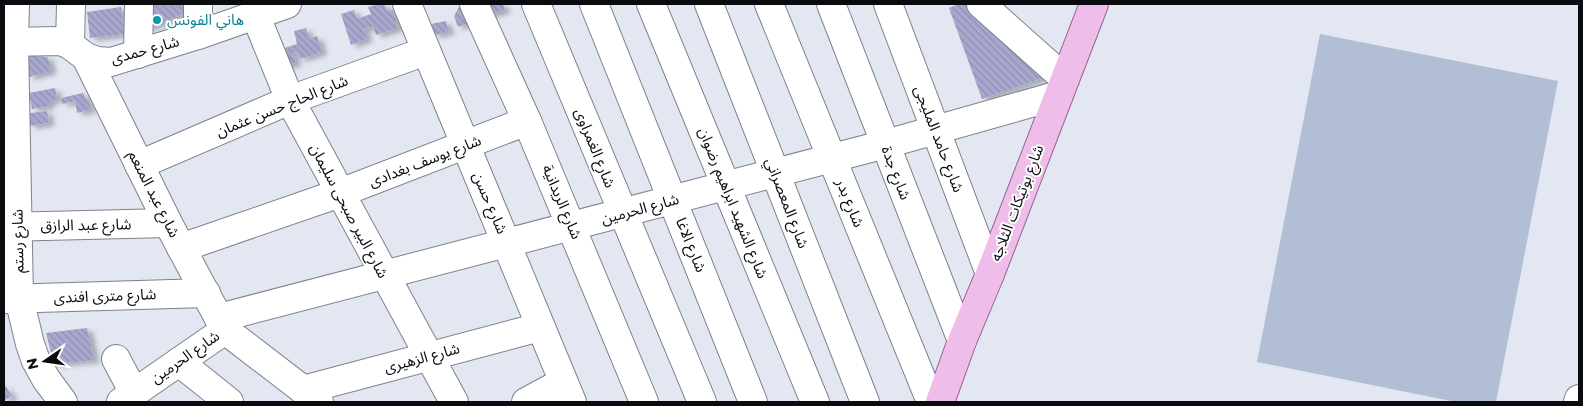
<svg xmlns="http://www.w3.org/2000/svg" width="1583" height="406" font-family="Montserrat,'Noto Sans Arabic',sans-serif">
  <defs>
    <pattern id="building-back-hatch" width="6" height="6" patternUnits="userSpaceOnUse" patternTransform="scale(1.25)"><rect width="6" height="6" fill="#a8a8cf"/><path d="M-1 5l2 2M0 0l6 6M5-1l2 2" fill="none" stroke="#8f8fb1"/></pattern>
    <filter id="shadow"><feDropShadow dx="5.5" dy="3" stdDeviation="2.5" flood-color="#0004"/></filter>
  </defs>
  <rect width="100%" height="100%" fill="#e2e7f2"/>
  <path fill="#b2bed6" d="M1320,34L1558,81L1496,402H1456L1257,362Z"/>
  <g fill="url(#building-back-hatch)" filter="url(#shadow)">
    <path d="M146,4H190V11L146,29Z"/>
    <path d="M379,4H384L387,11L393,10L398,28L376,35L373,26L364,29L367,39L351,45L341,14L354,10L357,19L371,14L368,7Z"/>
    <path d="M482,4H503L505,10L486,16Z"/>
    <path d="M959,4H969L1046,77L982,99L949,8Z"/>
    <path d="M463,5L474,21L458,27L454,16L459,7Z"/>
    <path d="M121,7L125,34L90,38L87,12Z"/>
    <path d="M446,21L449,32L434,35L431,24Z"/>
    <path d="M306,28L309,39L317,36L322,52L300,59L298,52L293,53L296,63L280,68L282,49L297,44L294,31Z"/>
    <path d="M24,55L48,57L51,71L29,77Z"/>
    <path d="M55,88L57,100L49,101V106L32,109L29,93Z"/>
    <path d="M83,93L92,109L77,113L75,101L62,104L61,98Z"/>
    <path d="M47,111L49,123L31,126L24,114Z"/>
    <path d="M87,328L94,360L54,364L46,333Z"/>
    <path d="M4,384L12,396L4,401Z"/>
  </g>
  <g fill="none" stroke-linecap="round" stroke-linejoin="round">
    <defs>
      <g id="minor">
        <path d="M15,4L14,42L19,298L30,344L36,361L46,379L63,402"/>
        <path d="M255,4V14L290,100L454,402"/>
        <path d="M407,4L572,402"/>
        <path d="M474,4L527,121L644,402"/>
        <path d="M536,4L702,402"/>
        <path d="M594,4L753,402"/>
        <path d="M651,4L815,402"/>
        <path d="M709,4L865,402"/>
        <path d="M769,4L931,402"/>
        <path d="M831,4L962,341"/>
        <path d="M888,4L990,274"/>
        <path d="M981,4L1065,79"/>
        <path d="M198,35V4"/>
        <path d="M4,42L61,41L70,45L86,57L97,61L111,62L198,35L287,4"/>
        <path d="M70,45L71,4"/>
        <path d="M138,54L139,4"/>
        <path d="M86,57L168,223L225,330L319,402"/>
        <path d="M139,165L290,100L426,51"/>
        <path d="M4,227L168,223"/>
        <path d="M181,248L340,193L527,121"/>
        <path d="M4,299L206,293"/>
        <path d="M219,318L886,144L1059,95"/>
        <path d="M116,359L134,393"/>
        <path d="M179,362L229,402"/>
        <path d="M303,390L540,327"/>
        <path d="M121,402L225,330"/>
        <path d="M526,402L563,382"/>
        <path d="M1578,402L1579,399"/>
      </g>
      <path id="major" d="M940,402L962,341L990,274L1094,4"/>
    </defs>
    <use href="#minor" stroke="#7d828c" stroke-width="30"/>
    <use href="#major" stroke="#976294" stroke-width="30"/>
    <use href="#minor" stroke="#fff" stroke-width="28"/>
    <use href="#major" stroke="#eebde9" stroke-width="28"/>
  </g>
  <circle fill="#0f9aa8" stroke="#fff" stroke-width="2" cx="157" cy="20" r="5"/>
  <g text-anchor="middle" stroke-width="4" stroke-linejoin="round" paint-order="stroke">
    <g font-size="15" fill="#0d838f" stroke="#fff" text-anchor="start">
      <text x="167" y="25">هاني الفونس</text>
    </g>
    <g font-size="15" fill="#0a0b0f" stroke="#fff">
      <text transform="translate(145 50) rotate(-15)" y="5">شارع حمدى</text>
      <text transform="translate(282 106) rotate(-22)" y="5">شارع الحاج حسن عثمان</text>
      <text transform="translate(939 139) rotate(69)" y="5">شارع حامد المليجى</text>
      <text transform="translate(595 148) rotate(68)" y="5">شارع الغمراوى</text>
      <text transform="translate(425 161) rotate(-21)" y="5">شارع يوسف بغدادى</text>
      <text transform="translate(896 173) rotate(69)" y="5">شارع جدة</text>
      <text transform="translate(154 194) rotate(63)" y="5">شارع عبد المنعم</text>
      <text transform="translate(562 202) rotate(67)" y="5">شارع الريدانية</text>
      <text transform="translate(490 203) rotate(67)" y="5">شارع حسن</text>
      <text transform="translate(733 203) rotate(68)" y="5">شارع الشهيد ابراهيم رضوان</text>
      <text transform="translate(787 203) rotate(69)" y="5">شارع المعصراني</text>
      <text transform="translate(850 203) rotate(68)" y="5">شارع بدر</text>
      <text transform="translate(1017 203) rotate(-69)" y="5">شارع بوتيكات الثلاجه</text>
      <text transform="translate(640 209) rotate(-15)" y="5">شارع الحرمين</text>
      <text transform="translate(349 211) rotate(62)" y="5">شارع البير صبحى سليمان</text>
      <text transform="translate(86 225) rotate(-1)" y="5">شارع عبد الرازق</text>
      <text transform="translate(18 241) rotate(-91)" y="5">شارع رستم</text>
      <text transform="translate(691 245) rotate(68)" y="5">شارع الاغا</text>
      <text transform="translate(105 296) rotate(-2)" y="5">شارع مترى افندى</text>
      <text transform="translate(185 357) rotate(-35)" y="5">شارع الحرمين</text>
      <text transform="translate(422 358) rotate(-15)" y="5">شارع الزهيرى</text>
    </g>
  </g>
  <rect width="1583" height="406" fill="none" stroke="#0a0b0f" stroke-width="10"/>
  <g transform="translate(45 361) rotate(257)" stroke="#ffffff" stroke-width="4" paint-order="stroke">
  <path d="M0-4L9 19L0 12L-9 19Z" fill="#0a0b0f"/>
  <text y="-8" font-size="14" font-weight="bold" text-anchor="middle" fill="#0a0b0f">N</text>
  </g>
</svg>
